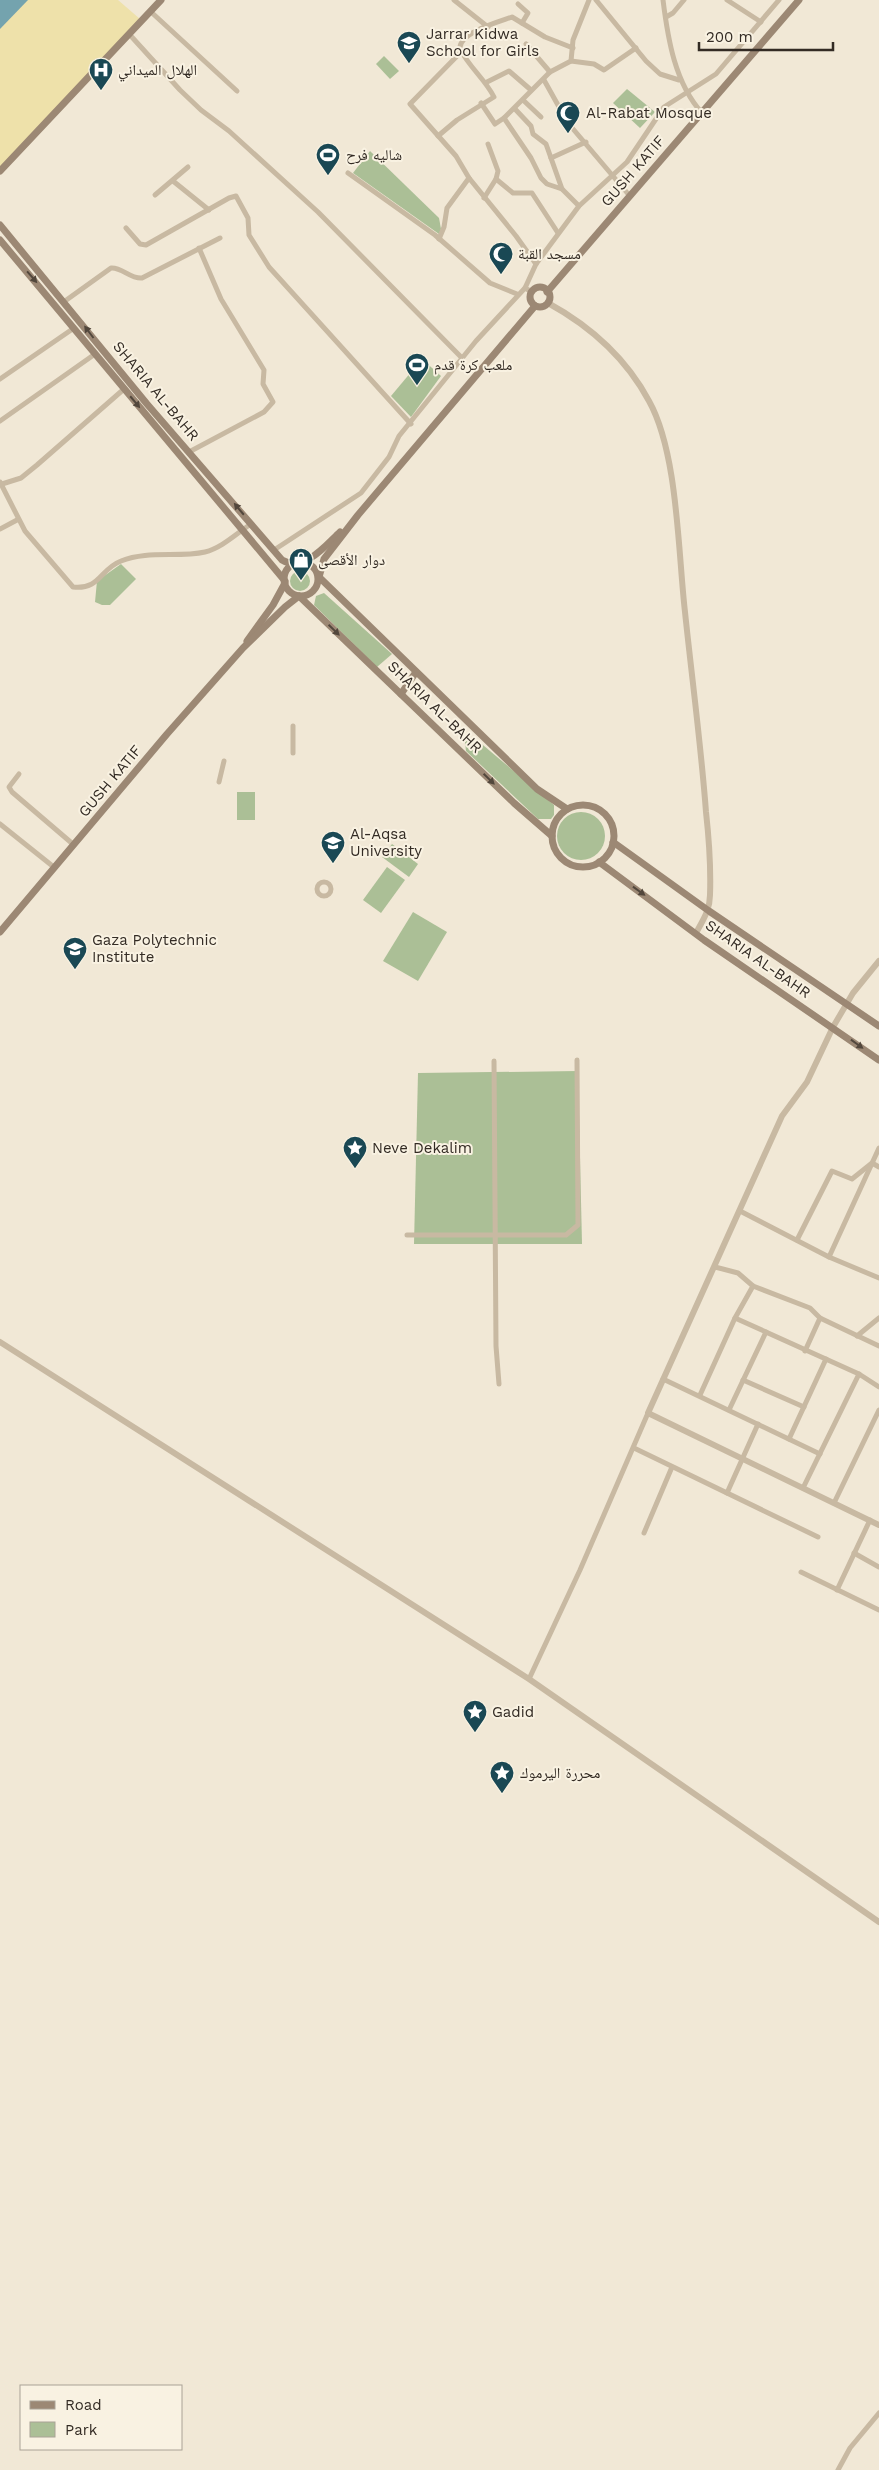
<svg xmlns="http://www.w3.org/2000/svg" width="879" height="2470" font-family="'Work Sans','Noto Naskh Arabic',sans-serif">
  <rect width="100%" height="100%" fill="#f1e8d6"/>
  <g fill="#abbf96">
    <path d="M384,56L399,71L390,79L376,64Z"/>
    <path d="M627,89L655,112L640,128L613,103Z"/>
    <path d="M370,151L439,218L441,229L439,234L353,173Z"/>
    <path d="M422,359L441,376L411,417L391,396Z"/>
    <path d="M121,564L136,579L110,605H102L95,602L97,581Z"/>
    <circle cx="300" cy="581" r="10"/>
    <path d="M324,593L392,654L377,667L314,605L316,596Z"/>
    <path d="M470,738L477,740L554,805V815L551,819H538L466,751L465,742Z"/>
    <rect x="237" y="792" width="18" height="28"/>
    <circle cx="581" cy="836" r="24"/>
    <path d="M392,844L418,864L409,877L382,857Z"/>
    <path d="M387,867L405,880L381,913L363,900Z"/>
    <path d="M413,912L447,932L418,981L383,961Z"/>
    <path d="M578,1071L582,1244H414L418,1073Z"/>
  </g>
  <path fill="#eee1aa" d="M14,0H118L140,19L0,168V15Z"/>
  <path fill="#74a3ae" d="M0,0H28L0,29Z"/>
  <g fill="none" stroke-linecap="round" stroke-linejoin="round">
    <g stroke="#c8b9a2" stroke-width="5">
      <path d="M454,0L488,27"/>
      <path d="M596,0L646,61L660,74L679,80"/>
      <path d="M663,0C668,40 675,83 702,113"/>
      <path d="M727,0L761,22"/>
      <path d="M518,4L528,13L522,23"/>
      <path d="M150,11L237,91"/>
      <path d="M666,17L673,13L684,0"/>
      <path d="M130,35L180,90L201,110L229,131L318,212L462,358"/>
      <path d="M526,44L550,72"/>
      <path d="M461,52L410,104L456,156L469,178L516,236L536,264"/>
      <path d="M571,61L594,64L604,70L636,48"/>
      <path d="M544,80L568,123L629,195"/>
      <path d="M487,82L509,71L531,90"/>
      <path d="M523,100L541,117"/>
      <path d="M481,103L495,124L504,118L531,158L541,178L547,184L562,189"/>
      <path d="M515,109L531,126L533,134L546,144L562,189L579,206"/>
      <path d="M504,118L550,72L571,61L573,40L589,0"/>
      <path d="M438,136L457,120L494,97C485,79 469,67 460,49C458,33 498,22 512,17L545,37L573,48"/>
      <path d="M488,144L498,171L496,179L513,193H532L558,233"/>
      <path d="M551,158L586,142"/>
      <path d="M348,173L435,235L490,283L517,294"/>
      <path d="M173,181L209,210"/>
      <path d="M155,195L188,167"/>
      <path d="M484,198L496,179"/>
      <path d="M126,228L140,244L146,245L229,198L236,196L248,218L249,235L269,267L411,424"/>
      <path d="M439,239L444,227L447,208L469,178"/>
      <path d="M525,288L532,292"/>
      <path d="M65,301L111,268C122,267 130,279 142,278L220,238"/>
      <path d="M0,379L74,328"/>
      <path d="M0,421L95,354"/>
      <path d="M189,452L264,412L273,402L263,384L264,370L221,299L199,248"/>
      <path d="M0,482L25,531L73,587C100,590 100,569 121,561C148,550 178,558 205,552C222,548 237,533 251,524"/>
      <path d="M2,484L21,478L37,465L124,389"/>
      <path d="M0,529L17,520"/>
      <path d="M274,550L361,493L389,457L399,436L476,341L525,288L536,264L579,206L627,162L664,107L716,74L779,0"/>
      <path d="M293,726V753"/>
      <path d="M19,774L9,787L12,792L74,845"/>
      <path d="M219,782L224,761"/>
      <path d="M0,824L55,868"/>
      <circle cx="324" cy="889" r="7"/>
      <path d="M494,1061L496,1346L499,1384"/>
      <path d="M740,1211L829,1257L879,1278"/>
      <path d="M407,1235H566L578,1225L577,1060"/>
      <path d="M797,1240L832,1171L852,1179L872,1163L879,1167"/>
      <path d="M829,1257L879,1148"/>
      <path d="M715,1267L738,1273L753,1286L810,1308L820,1318L879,1346"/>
      <path d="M735,1318L859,1374L879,1387"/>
      <path d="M857,1336L879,1318"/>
      <path d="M805,1351L820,1318"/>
      <path d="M663,1379L820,1454"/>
      <path d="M743,1380L804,1407"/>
      <path d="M700,1395L735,1318L753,1286"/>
      <path d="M729,1410L766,1332"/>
      <path d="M789,1439L826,1359"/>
      <path d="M634,1448L818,1537"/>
      <path d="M803,1488L859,1374"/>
      <path d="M727,1493L758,1424"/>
      <path d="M834,1503L879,1410"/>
      <path d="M644,1533L672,1467"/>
      <path d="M854,1553L879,1567"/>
      <path d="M801,1572L879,1610"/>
      <path d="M837,1590L870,1520"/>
      <path d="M529,1679L580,1570L648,1413"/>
      <path d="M838,2470L850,2448L879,2413"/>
    </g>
    <g stroke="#c8b9a2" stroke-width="6">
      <path d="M548,303C590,326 626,358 649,401C678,453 678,552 685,612C692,679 701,745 706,812C709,839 711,867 710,895C710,910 703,920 696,933"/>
      <path d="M879,961L853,993L833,1027L807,1082L782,1116L648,1413L879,1525"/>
      <path d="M0,1342L529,1679L879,1922"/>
    </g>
    <g stroke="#9c8874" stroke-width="7">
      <path d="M0,171L161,0"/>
      <path d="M0,225L147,404L282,560C304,573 326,545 340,532"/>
      <path d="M0,240L285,581"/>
      <circle cx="540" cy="297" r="10"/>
      <path d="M547,292L799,0"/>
      <path d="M535,306L358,515L324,559L319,577L537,789L567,809"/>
      <circle cx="301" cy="579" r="17"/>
      <path d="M247,641L273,605L285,583"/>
      <path d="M401,694L416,672"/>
      <circle cx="583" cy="836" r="31"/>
      <path d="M613,842L709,911L879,1026"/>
      <path d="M599,862L704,940L879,1060"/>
      <path d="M0,932L167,734L243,648L285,607L299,596L514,803L552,836"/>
    </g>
  </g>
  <defs><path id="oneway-solid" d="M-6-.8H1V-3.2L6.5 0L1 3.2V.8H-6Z" transform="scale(1.25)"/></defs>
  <g fill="#52473c">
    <use href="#oneway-solid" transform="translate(32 277) rotate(49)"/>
    <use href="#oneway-solid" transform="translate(89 332) rotate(-127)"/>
    <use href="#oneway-solid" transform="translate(135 402) rotate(50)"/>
    <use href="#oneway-solid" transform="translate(239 509) rotate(-130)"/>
    <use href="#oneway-solid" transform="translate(334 630) rotate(44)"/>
    <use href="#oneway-solid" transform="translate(489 779) rotate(44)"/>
    <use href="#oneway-solid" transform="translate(639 891) rotate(36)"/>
    <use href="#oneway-solid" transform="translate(857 1044) rotate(36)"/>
  </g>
  <defs>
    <symbol id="school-pin" viewBox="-11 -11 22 30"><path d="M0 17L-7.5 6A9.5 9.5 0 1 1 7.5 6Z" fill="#1a4854" stroke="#f9f2e2"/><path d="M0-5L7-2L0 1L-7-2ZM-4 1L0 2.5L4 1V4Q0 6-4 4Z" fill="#fff"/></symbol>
    <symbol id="hospital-pin" viewBox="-11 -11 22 30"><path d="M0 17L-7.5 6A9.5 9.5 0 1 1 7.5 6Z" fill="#1a4854" stroke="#f9f2e2"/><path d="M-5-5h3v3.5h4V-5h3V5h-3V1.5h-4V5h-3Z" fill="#fff"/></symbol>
    <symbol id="mosque-pin" viewBox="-11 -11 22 30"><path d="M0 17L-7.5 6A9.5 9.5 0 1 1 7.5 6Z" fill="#1a4854" stroke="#f9f2e2"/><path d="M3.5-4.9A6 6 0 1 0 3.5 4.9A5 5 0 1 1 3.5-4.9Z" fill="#fff"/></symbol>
    <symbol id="stadium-pin" viewBox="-11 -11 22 30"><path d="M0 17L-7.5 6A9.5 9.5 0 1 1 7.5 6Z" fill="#1a4854" stroke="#f9f2e2"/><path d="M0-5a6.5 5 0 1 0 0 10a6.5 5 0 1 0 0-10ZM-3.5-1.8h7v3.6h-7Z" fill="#fff"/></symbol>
    <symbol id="shop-pin" viewBox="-11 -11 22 30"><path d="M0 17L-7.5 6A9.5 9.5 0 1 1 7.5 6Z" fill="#1a4854" stroke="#f9f2e2"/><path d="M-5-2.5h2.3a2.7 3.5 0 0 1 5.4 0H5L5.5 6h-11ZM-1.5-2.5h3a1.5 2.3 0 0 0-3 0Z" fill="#fff"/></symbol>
    <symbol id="university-pin" viewBox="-11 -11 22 30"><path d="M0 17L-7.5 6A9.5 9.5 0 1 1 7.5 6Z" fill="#1a4854" stroke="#f9f2e2"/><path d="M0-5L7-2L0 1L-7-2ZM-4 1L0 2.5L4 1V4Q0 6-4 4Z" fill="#fff"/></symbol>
    <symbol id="sight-pin" viewBox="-11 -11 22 30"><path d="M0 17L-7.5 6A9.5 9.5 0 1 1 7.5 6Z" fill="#1a4854" stroke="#f9f2e2"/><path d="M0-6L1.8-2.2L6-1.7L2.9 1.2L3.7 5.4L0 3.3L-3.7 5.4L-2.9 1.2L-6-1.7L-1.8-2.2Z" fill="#fff"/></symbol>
  </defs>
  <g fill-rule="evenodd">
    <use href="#school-pin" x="395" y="29" width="28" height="38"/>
    <use href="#hospital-pin" x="87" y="56" width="28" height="38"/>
    <use href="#mosque-pin" x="554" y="99" width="28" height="38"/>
    <use href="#stadium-pin" x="314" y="141" width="28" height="38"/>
    <use href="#mosque-pin" x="487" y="240" width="28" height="38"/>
    <use href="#stadium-pin" x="403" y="351" width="28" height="38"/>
    <use href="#shop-pin" x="287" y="546" width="28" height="38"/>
    <use href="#university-pin" x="319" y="829" width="28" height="38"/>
    <use href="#university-pin" x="61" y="935" width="28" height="38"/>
    <use href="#sight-pin" x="341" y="1134" width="28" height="38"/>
    <use href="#sight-pin" x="461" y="1698" width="28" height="38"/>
    <use href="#sight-pin" x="488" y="1759" width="28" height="38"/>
  </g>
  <g text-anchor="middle" stroke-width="4" stroke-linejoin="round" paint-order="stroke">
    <g font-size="15" fill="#332b24" stroke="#f9f2e2" text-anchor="start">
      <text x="426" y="39">Jarrar Kidwa<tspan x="426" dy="17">School for Girls</tspan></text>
      <text x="118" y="75">الهلال الميداني</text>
      <text x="586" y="118">Al-Rabat Mosque</text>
      <text x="346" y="160">شاليه فرح</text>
      <text x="518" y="259">مسجد القبة</text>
      <text x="434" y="370">ملعب كرة قدم</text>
      <text x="318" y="565">دوار الأقصى</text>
      <text x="350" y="839">Al-Aqsa<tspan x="350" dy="17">University</tspan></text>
      <text x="92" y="945">Gaza Polytechnic<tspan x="92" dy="17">Institute</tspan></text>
      <text x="372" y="1153">Neve Dekalim</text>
      <text x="492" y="1717">Gadid</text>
      <text x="520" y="1778">محررة اليرموك</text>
    </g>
    <g font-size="15" fill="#332b24" stroke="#f9f2e2">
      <text transform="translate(633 171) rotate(-49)" y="5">GUSH KATIF</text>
      <text transform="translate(156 391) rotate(50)" y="5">SHARIA AL-BAHR</text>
      <text transform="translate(435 707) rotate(44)" y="5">SHARIA AL-BAHR</text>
      <text transform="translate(110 781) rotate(-50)" y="5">GUSH KATIF</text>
      <text transform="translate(758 959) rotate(35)" y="5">SHARIA AL-BAHR</text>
    </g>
  </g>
  <rect x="20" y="2385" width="162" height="65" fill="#f9f2e2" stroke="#aaa296"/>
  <rect x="30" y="2401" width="25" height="8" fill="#9c8874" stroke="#aaa296"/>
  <text x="65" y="2410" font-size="15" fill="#332b24">Road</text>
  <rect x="30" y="2422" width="25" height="15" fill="#abbf96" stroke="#aaa296"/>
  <text x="65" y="2435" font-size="15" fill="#332b24">Park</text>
  <path d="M699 42v8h134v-8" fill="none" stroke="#332b24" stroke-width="2.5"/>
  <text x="706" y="42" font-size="15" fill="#332b24" stroke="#f9f2e2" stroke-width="4" paint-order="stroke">200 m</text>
</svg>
